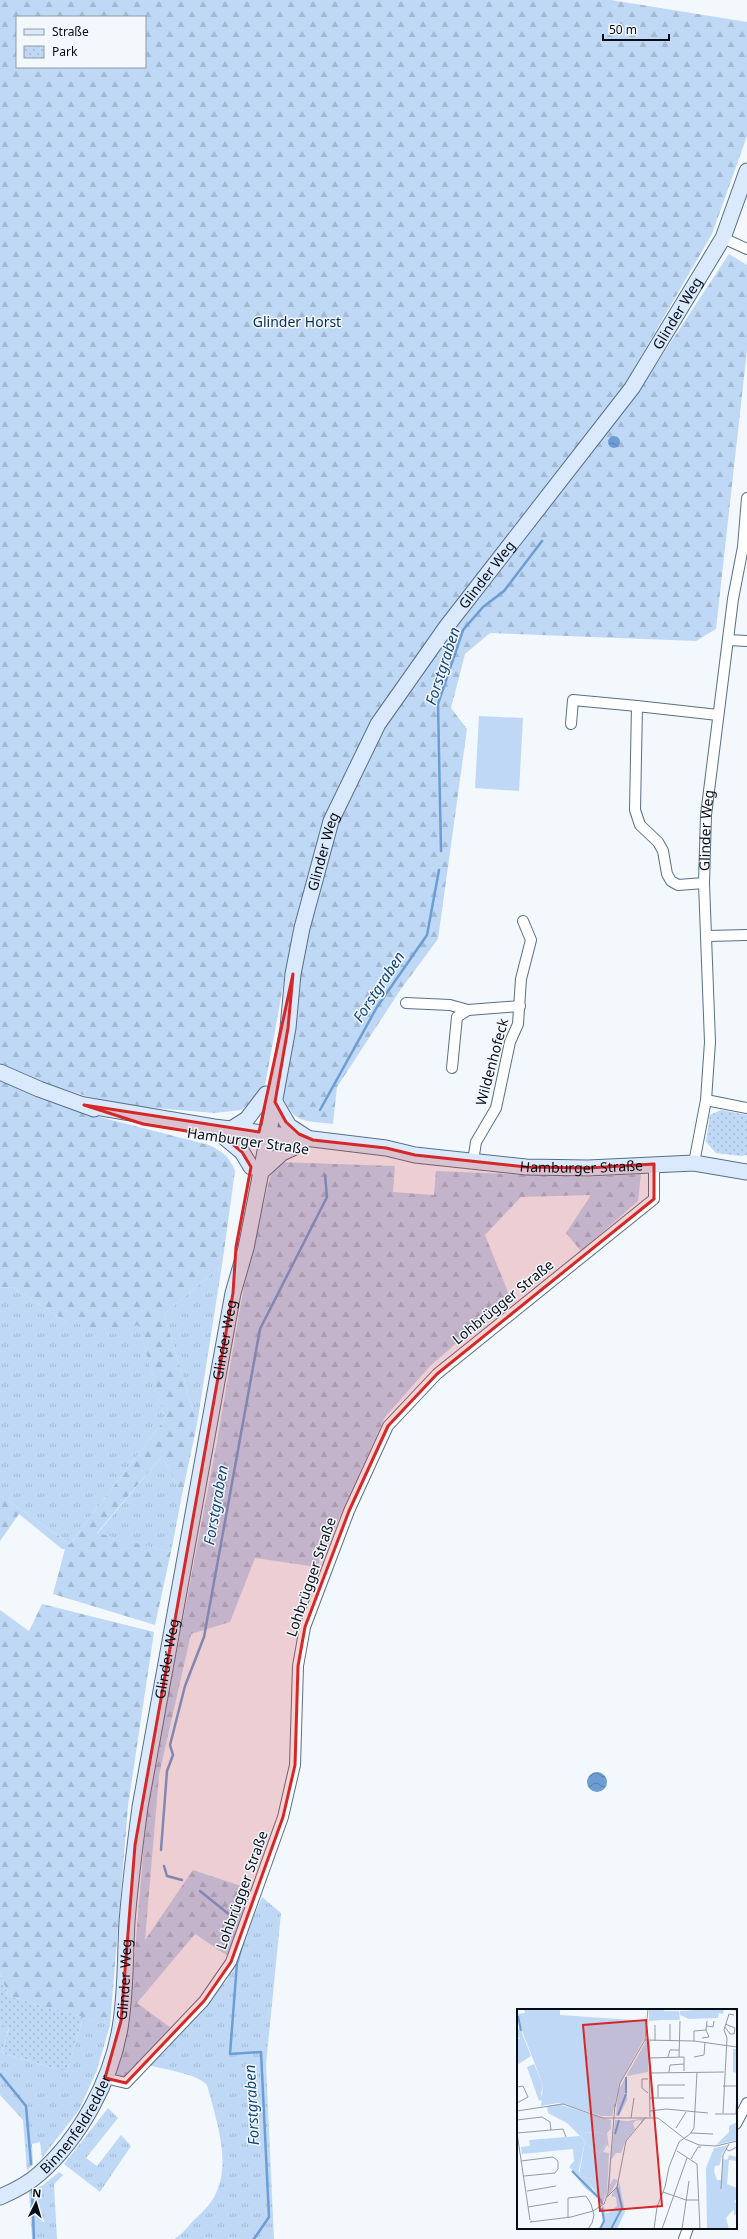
<svg xmlns="http://www.w3.org/2000/svg" width="747" height="2239" font-family="'Noto Sans',sans-serif">
  <defs>
    <pattern id="grass-tufts" width="24" height="20" patternUnits="userSpaceOnUse"><rect width="24" height="20" fill="#bfd8f5"/><path d="M3 7l-1-3M5 7V3M7 7l1-3M15 17l-1-3M17 17v-4M19 17l1-3" fill="none" stroke="#a3b8d1"/></pattern>
    <pattern id="forest-firs" width="22" height="20" patternUnits="userSpaceOnUse"><rect width="22" height="20" fill="#bfd8f5"/><path d="M5 1l3.5 6h-7zM16 11l3.5 6h-7z" fill="#a3b8d1"/></pattern>
    <pattern id="park-dots" width="8" height="8" patternUnits="userSpaceOnUse"><rect width="8" height="8" fill="#bfd8f5"/><path d="M2 2h.1M6 6h.1" fill="none" stroke="#a3b8d1" stroke-width="1.8" stroke-linecap="round"/></pattern>
    <pattern id="water-waves" width="16" height="10" patternUnits="userSpaceOnUse"><rect width="16" height="10" fill="#6c9ed5"/><path d="M0 5q4-4 8 0t8 0" fill="none" stroke="#577fac"/></pattern>
  </defs>
  <rect width="100%" height="100%" fill="#f3f8fd"/>
  <g fill="url(#grass-tufts)">
    <path d="M222,1265L197,1424L164,1314Z"/>
    <path d="M12,1287L62,1319L138,1324L165,1419L70,1544L0,1495V1288Z"/>
    <path d="M162,1456L182,1495L171,1552L97,1534Z"/>
    <path d="M262,1897L281,1913L266,2064L274,2239H174C183,2234 187,2227 194,2220C204,2211 214,2201 218,2188C230,2158 215,2115 207,2085C198,2074 163,2069 148,2065L168,2046L227,1980Z"/>
    <path d="M83,2017L110,2025L97,2070L79,2110L42,2158L40,2142L32,2144L33,2164L27,2171L23,2120L0,2095V2024L9,2027L2,2053L67,2072Z"/>
    <path d="M108,2108L118,2118L86,2158L97,2166L121,2135L131,2146L100,2192L64,2164Z"/>
    <path d="M59,2172L63,2175L54,2184L57,2239H32L29,2192L43,2185Z"/>
  </g>
  <g fill="url(#forest-firs)" fill-rule="evenodd">
    <path d="M0,0H611L747,22V136L712,234L625,384L441,622L371,720L324,819L294,926L264,1091L241,1110L215,1113L130,1106L89,1097L51,1085L0,1063ZM17,17H145V67H17Z"/>
    <path d="M729,254L747,265V350L716,629L696,641L490,633L465,654L451,708L467,729L438,939L401,989L337,1087L333,1124C300,1120 294,1124 280,1091L309,930L338,824L384,728L453,631L638,392Z"/>
    <path d="M0,1078L92,1115L209,1145C222,1151 230,1157 235,1171L222,1265L164,1314L197,1424L182,1495L162,1456L97,1533L171,1552L155,1625L53,1594L65,1549H62L19,1514L0,1541V1495L70,1544L165,1419L138,1325L112,1334L62,1319L12,1287L0,1288Z"/>
    <path d="M278,1162L395,1166L393,1192L434,1195L436,1171L586,1177L641,1174L638,1201L581,1251L566,1233L591,1195L521,1197L485,1235L510,1297L430,1366L385,1417L317,1567L255,1558L230,1622L191,1634L159,1775L145,1940L193,1870L250,1889L228,1956L195,1934L137,2003L171,2028L124,2077L114,2074L130,2010L147,1807L216,1447L243,1291L270,1177Z"/>
    <path d="M42,1604L154,1632L128,1806L110,2025L8,1996L0,1973V1610L29,1631Z"/>
  </g>
  <g fill="url(#park-dots)">
    <path d="M721,1110L747,1115V1155L741,1156L716,1153L706,1142L710,1115Z"/>
    <path d="M0,1973L8,1996L83,2017L67,2072L2,2053L9,2028L0,2024Z"/>
  </g>
  <path fill="#bfd8f5" d="M479,716L523,718L519,791L475,788Z"/>
  <g fill="url(#water-waves)">
    <circle cx="614" cy="442" r="6"/>
    <circle cx="597" cy="1782" r="10"/>
  </g>
  <g fill="none" stroke-linecap="round" stroke-linejoin="round">
    <g stroke="#6c9ed5" stroke-width="2.5">
      <path d="M441,851L438,704L463,630L483,607L504,591L542,541"/>
      <path d="M320,1110L377,1007L427,935L439,870"/>
      <path d="M161,1850L167,1771L173,1755L170,1745L185,1686L204,1637L260,1329L327,1197L325,1175"/>
      <path d="M164,1866L167,1876L182,1880"/>
      <path d="M200,1891L235,1919"/>
      <path d="M245,1936L237,1963L230,2054L261,2052L269,2217L254,2239"/>
      <path d="M0,2074L26,2106L31,2164"/>
      <path d="M32,2190L34,2239"/>
    </g>
    <defs>
      <g id="minor">
        <path d="M723,238L747,249"/>
        <path d="M728,640L747,641"/>
        <path d="M571,724L573,700L637,706"/>
        <path d="M704,883L678,885L671,881L667,874L663,851L658,842L640,825L635,810L637,706L718,715"/>
        <path d="M707,936L747,935"/>
        <path d="M406,1003L450,1005L468,1010L520,1006"/>
        <path d="M452,1068L457,1017L468,1010"/>
        <path d="M706,1100L747,1108"/>
        <path d="M473,1161L476,1142L496,1108L510,1042L518,1024L521,979L531,940L523,921"/>
        <path id="s1" d="M694,1163L706,1100L710,1042L704,883L706,815L733,599L743,547L747,498"/>
        <path d="M105,2078L126,2083L204,2001L231,1962L283,1817L295,1765L298,1666L305,1627L349,1511L388,1426L437,1374L654,1199V1164"/>
        <path d="M736,2124L747,2103"/>
        <path d="M684,2239L688,2228"/>
      </g>
      <g id="secondary">
        <path d="M0,1072L39,1089L94,1109"/>
        <path d="M275,1102L289,1126L306,1137"/>
        <path id="s2" d="M84,1105L214,1127L386,1148L415,1155L526,1167L588,1168L694,1163L747,1172"/>
        <path d="M231,1129L247,1119L266,1094"/>
        <path d="M224,1137L242,1152L251,1167"/>
        <path d="M260,1173L282,1153L295,1147"/>
        <path id="s3" d="M0,2197C14,2191 28,2184 39,2174C80,2138 111,2081 120,2028C126,1993 125,1957 127,1922C130,1883 135,1845 140,1807L233,1293L246,1248L270,1126L288,1028L293,974L302,928L331,821L378,724L447,626L632,388L723,238L747,171"/>
      </g>
    </defs>
    <use href="#minor" stroke="#596f87" stroke-width="12"/>
    <use href="#secondary" stroke="#596f87" stroke-width="17"/>
    <use href="#minor" stroke="#fff" stroke-width="10"/>
    <use href="#secondary" stroke="#daeafc" stroke-width="15"/>
  </g>
  <path fill="#d62828" fill-opacity="0.2" stroke="#d62828" stroke-width="3" stroke-linejoin="round" d="M293,974L288,1028L275,1102L286,1122L299,1134L313,1140L386,1148L415,1155L526,1167L588,1168L654,1164V1199L437,1374L388,1426L349,1511L305,1627L298,1666L295,1765L283,1817L231,1962L204,2001L126,2083L105,2078L121,2021L135,1845L233,1293L236,1247L251,1167L242,1152L224,1137L143,1124L84,1105L259,1132Z"/>
  <g text-anchor="middle" stroke-width="3" stroke-linejoin="round" paint-order="stroke">
    <g font-size="14" fill="#060d16" stroke="#f3f8fd">
      <text dy="5" stroke="none"><textPath href="#s3" startOffset="2059">Glinder Weg</textPath></text>
      <text dy="5" stroke="none"><textPath href="#s3" startOffset="1735">Glinder Weg</textPath></text>
      <text dy="5" stroke="none"><textPath href="#s1" startOffset="334">Glinder Weg</textPath></text>
      <text dy="5" stroke="none"><textPath href="#s3" startOffset="1411">Glinder Weg</textPath></text>
      <text transform="translate(492 1062) rotate(-75)" y="5">Wildenhofeck</text>
      <text transform="translate(248 1141) rotate(8)" y="5">Hamburger Straße</text>
      <text dy="5" stroke="none"><textPath href="#s2" startOffset="502">Hamburger Straße</textPath></text>
      <text transform="translate(503 1302) rotate(-39)" y="5">Lohbrügger Straße</text>
      <text dy="5" stroke="none"><textPath href="#s3" startOffset="912">Glinder Weg</textPath></text>
      <text transform="translate(311 1577) rotate(-71)" y="5">Lohbrügger Straße</text>
      <text dy="5" stroke="none"><textPath href="#s3" startOffset="588">Glinder Weg</textPath></text>
      <text transform="translate(242 1890) rotate(-70)" y="5">Lohbrügger Straße</text>
      <text dy="5" stroke="none"><textPath href="#s3" startOffset="264">Glinder Weg</textPath></text>
      <text dy="5" stroke="none"><textPath href="#s3" startOffset="108">Binnenfeldredder</textPath></text>
    </g>
    <g font-size="14" fill="#062b4f" stroke="#f3f8fd">
      <text x="297" y="327">Glinder Horst</text>
    </g>
    <g font-size="15" font-style="italic" fill="#104579" stroke="#f3f8fd">
      <text transform="translate(443 666) rotate(-72)" y="5">Forstgraben</text>
      <text transform="translate(379 987) rotate(-57)" y="5">Forstgraben</text>
      <text transform="translate(216 1505) rotate(-80)" y="5">Forstgraben</text>
      <text transform="translate(252 2105) rotate(-93)" y="5">Forstgraben</text>
    </g>
  </g>
  <g transform="translate(517 2009)">
    <rect width="220" height="220" fill="#f3f8fd"/>
    <path d="M77,123L87,125L90,133L83,144L73,138L64,127L67,124ZM57,160L58,163H63L62,167L73,175L76,182L87,188L88,183L90,184L84,197V192L67,178L55,162ZM102,172L108,203L100,220H83L87,212L85,198L87,197L88,204H91L100,197L99,188L94,187Z" fill="#bfd8f5"/>
    <path d="M7,0H43V6L130,12L127,30L103,73L95,107H85L41,94L24,97L26,76L4,19L0,22L3,18L0,5L8,4ZM132,0H147L145,11L132,12ZM129,32L131,33V63L110,67V91L102,107H99L101,82ZM41,95L94,111V120L90,124L92,139L90,136L86,143L92,144L90,184L82,182L76,170L62,167L68,132L50,114L31,104L30,97ZM77,123L87,125L90,133L83,144L73,138L64,127L67,124ZM128,109L124,116V111L118,112L116,115L118,120L109,131L104,144H99L94,151L93,176L96,170L101,171L91,188L92,165L98,111L111,112ZM220,113V131L199,136L212,123V117ZM211,136L205,145L203,156L198,157L197,162L200,171H204L206,150L210,151L212,146L220,148V152L212,151L210,175L220,179V190L217,192L220,195V205L217,206V200L209,209L212,220H190L189,159L197,139Z" fill="#bfd8f5" fill-rule="evenodd"/>
    <path d="M197,0H220V2L207,0L206,5L202,4L201,9L172,10L163,6V2ZM146,2H162L163,11H145ZM3,19L14,47L0,56V31L3,29L0,28V22ZM17,55L26,76L24,85L26,90L22,92L10,58ZM63,127L68,132L61,166L52,158L57,152L56,140L5,145L4,138L13,137L12,131ZM62,167L76,170L82,182L88,183L87,188L81,187L73,175Z" fill="#bfd8f5"/>
    <path d="M216,40H220V64L216,63Z" fill="#bfd8f5"/>
    <path fill="none" stroke="#6c9ed5" stroke-width="2" d="M1,7L4,22M109,68V84M101,106L109,85M98,125L102,111M55,162L84,191L85,195M83,220L87,212L85,199M94,220L105,199L100,178"/>
    <path fill="none" stroke="#949aa1" stroke-width="1" d="M153,15V32M138,16V32M190,17L196,18L197,12M208,18L213,25H217L218,19L208,15M185,29L192,28L189,21M128,31L177,32L220,38M132,32L133,108M177,32V22L189,21L190,12M151,48L153,41H162M162,48L163,12M177,48L187,46L188,33M132,49L167,48V62M152,63L153,56L167,55M132,64L207,63M131,70H125V79L131,84M206,77H220V84M0,78L6,77L11,88L0,94M141,88V76H168M132,89H167M98,98L103,74L128,31L131,0M0,102L46,95L86,109H141L168,130L182,136L199,137L220,132M133,102L149,100L191,104M206,104L210,29L207,21L212,5L217,6M198,105H220M219,105L220,84M114,109L117,89M0,111L25,108L33,113L34,121M159,119L169,103M174,124L196,125M209,140L212,142L220,138M160,142L180,155L183,220M174,150L181,138H184M4,152L36,148L41,152V160L38,164L7,167M204,180L206,146L212,135M10,182L39,177M146,183L169,191H182M90,188L100,178L109,132L129,108M11,198L41,193M51,209V189L69,187L74,195L77,206L75,214L71,220M13,211L0,124L46,120L49,128M15,212L13,213L54,208L76,202L87,195L91,184L98,95M137,220L140,198L148,178L152,158L162,133L173,125L177,119L180,63M145,220L170,149M165,220L172,172"/>
    <path fill="#d62828" fill-opacity="0.15" stroke="#d62828" stroke-width="2" d="M129,11L145,197L83,202L66,16Z"/>
    <rect width="220" height="220" fill="none" stroke="#060d16" stroke-width="2"/>
  </g>
  <rect x="16" y="16" width="130" height="52" fill="#f3f8fd" stroke="#949aa1"/>
  <rect x="24" y="29" width="20" height="6" fill="#daeafc" stroke="#949aa1"/>
  <text x="52" y="36" font-size="12" fill="#060d16">Straße</text>
  <rect x="24" y="46" width="20" height="12" fill="url(#park-dots)" stroke="#949aa1"/>
  <text x="52" y="56" font-size="12" fill="#060d16">Park</text>
  <g transform="translate(36 2203) rotate(5)" stroke="#f3f8fd" stroke-width="3" paint-order="stroke">
  <path d="M0-3L7 15L0 10L-7 15Z" fill="#060d16"/>
  <text y="-6" font-size="11" font-weight="bold" text-anchor="middle" fill="#060d16">N</text>
  </g>
  <path d="M603 34v6h66v-6" fill="none" stroke="#060d16" stroke-width="2"/>
  <text x="609" y="34" font-size="12" fill="#060d16" stroke="#f3f8fd" stroke-width="3" paint-order="stroke">50 m</text>
</svg>
